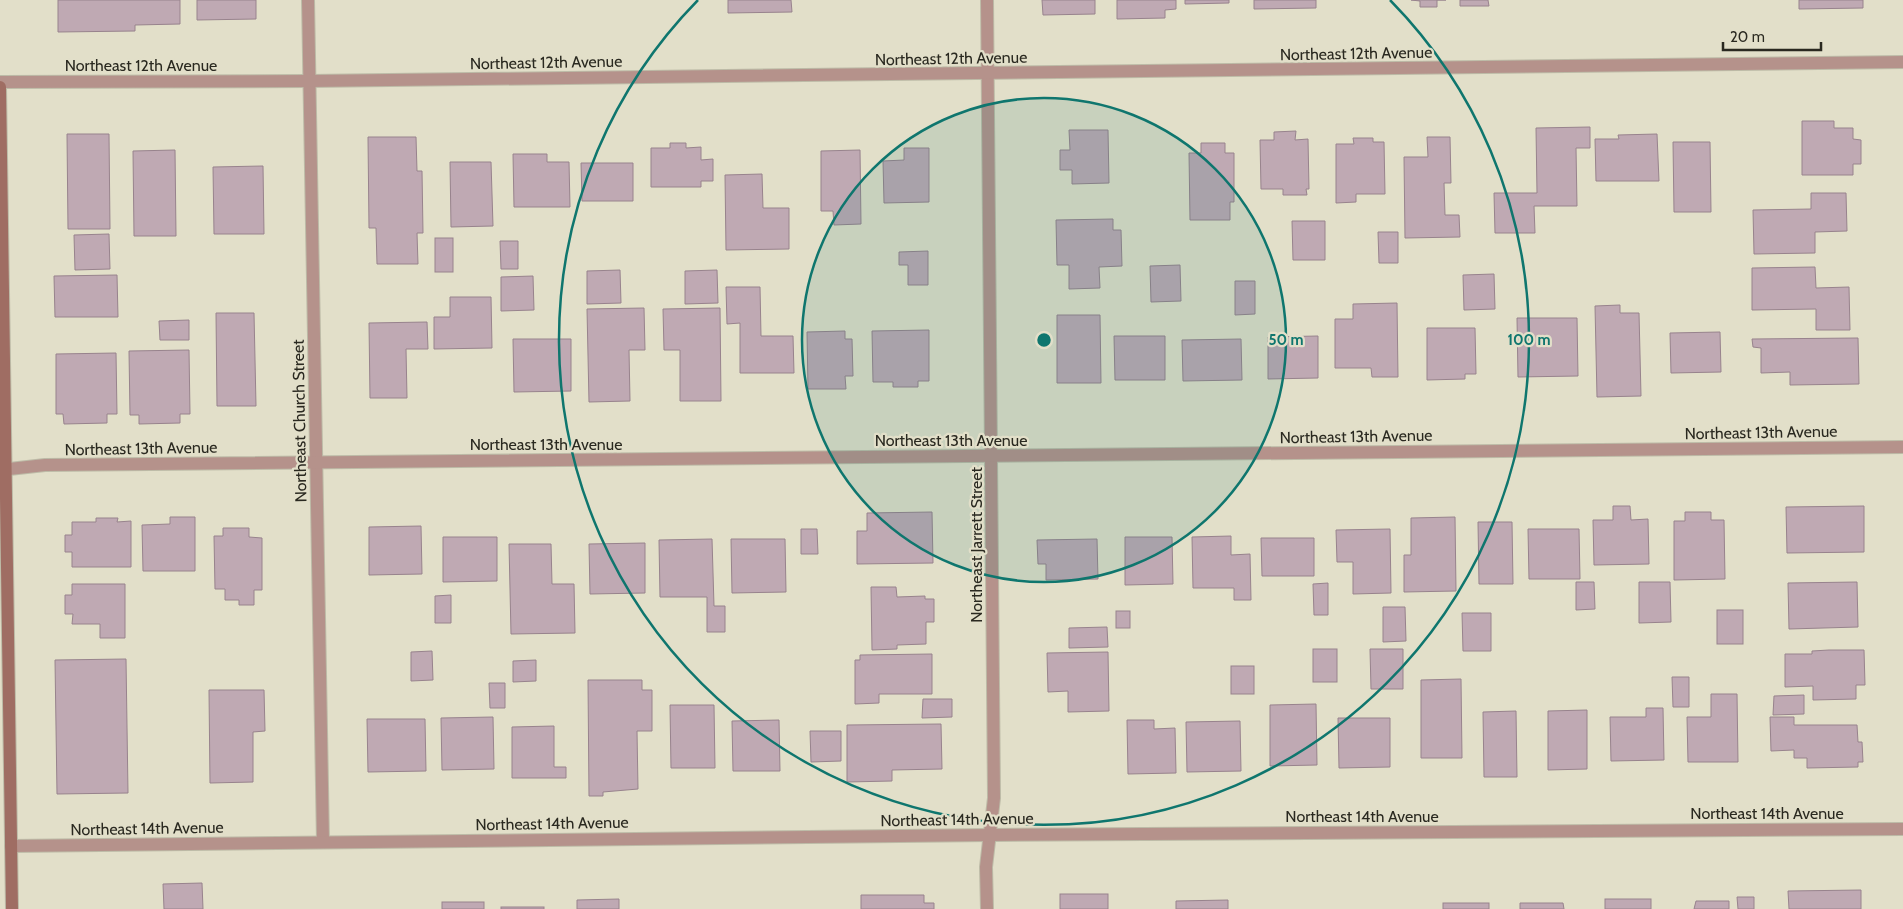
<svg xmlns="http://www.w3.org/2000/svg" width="1903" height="909" font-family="Cabin,sans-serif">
  <rect width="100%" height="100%" fill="#e2dfc9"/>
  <g fill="#bfa9b3" stroke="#98838d">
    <path d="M58,0H180V24L135,25V31L58,32Z"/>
    <path d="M197,0H256V19L197,20Z"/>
    <path d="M728,0H791L792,12L728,13Z"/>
    <path d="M1042,0H1095V14L1043,15Z"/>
    <path d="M1117,0H1176V9L1165,10V18L1117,19Z"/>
    <path d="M1185,0H1229V3L1185,4Z"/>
    <path d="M1254,0H1316V8L1254,9Z"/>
    <path d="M1411,0H1446H1437V7H1420V1Z"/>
    <path d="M1460,0H1488L1489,6H1460Z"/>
    <path d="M1799,0H1863V8L1799,9Z"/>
    <path d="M1802,121H1834V128H1853V139L1861,140V164H1853V175H1802Z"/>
    <path d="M1590,127V148H1576L1577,206H1534L1535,233H1495L1494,193H1537L1536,128Z"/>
    <path d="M1069,130H1108L1109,183L1072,184V170H1060V150H1070Z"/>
    <path d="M1296,131L1295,140L1308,139L1309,189H1306L1307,195H1283V189H1261L1260,140H1274V132Z"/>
    <path d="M67,134H109L110,229H68Z"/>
    <path d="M1657,134L1659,181H1596L1595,139H1619L1618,135Z"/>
    <path d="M368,137H416L417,171H422L423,233H417L418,264H377L376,228H369Z"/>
    <path d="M1427,137H1450L1451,183H1444L1445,215H1459L1460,237L1405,238L1404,157H1428Z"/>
    <path d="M1353,138H1373V142H1384L1385,194H1356V202L1336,203V144H1354Z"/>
    <path d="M1673,142H1710L1711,212H1674Z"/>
    <path d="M670,143H686V148L701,147V160L713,159V181H701V187H651V148H670Z"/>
    <path d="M1201,143H1225V153H1234V202H1230V220H1190L1189,153H1201Z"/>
    <path d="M904,148H929V202L884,203L883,161L904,160Z"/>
    <path d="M175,150L176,236H134L133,151Z"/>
    <path d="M860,150L861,224L834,225L833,211H821V151Z"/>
    <path d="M513,154H547V162H569L570,207H514Z"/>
    <path d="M450,162H491L493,226L451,227Z"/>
    <path d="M581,163H633V201H582Z"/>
    <path d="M263,166L264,234H214L213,167Z"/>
    <path d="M762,174L763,208H789V249L726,250L725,175Z"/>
    <path d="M1811,193H1846L1847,231L1815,232V253L1754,254L1753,210L1811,209Z"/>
    <path d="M1113,219V230H1121L1122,266L1099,267L1100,288L1069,289V265H1057L1056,220Z"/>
    <path d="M1292,221H1325V260H1293Z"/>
    <path d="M1378,232H1398V263H1379Z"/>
    <path d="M109,234L110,269L75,270L74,235Z"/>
    <rect x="435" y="238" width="18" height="34"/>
    <path d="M500,241H518V269H501Z"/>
    <path d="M928,251V285H908V265H899V252Z"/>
    <path d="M1180,265L1181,301L1151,302L1150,266Z"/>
    <path d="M1815,267L1816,288L1849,287L1850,330H1816V309L1752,310V268Z"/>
    <path d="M620,270L621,303L587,304V271Z"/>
    <path d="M717,270L718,303L685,304V271Z"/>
    <path d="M1494,274L1495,309L1464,310L1463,275Z"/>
    <path d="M117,275L118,317H55L54,276Z"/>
    <path d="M533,276L534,310L501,311V277Z"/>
    <path d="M1235,281H1255V314L1235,315Z"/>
    <path d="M726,287H760L761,336H793L794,373H740V323L727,324Z"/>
    <path d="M450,297H491L492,348L434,349V317H450Z"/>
    <path d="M1397,303L1398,377H1372L1371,368H1335V319H1353V304Z"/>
    <path d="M1620,305V313H1639L1641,396L1597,397L1595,306Z"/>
    <path d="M644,308L645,350H629L630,401L589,402L587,309Z"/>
    <path d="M720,308L721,401H680V350H664L663,309Z"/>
    <path d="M216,313H254L256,406H217Z"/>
    <path d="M1057,315H1100L1101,383H1057Z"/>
    <path d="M1517,318H1577L1578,376L1518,377Z"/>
    <path d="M189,320V340H160L159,321Z"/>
    <path d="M427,322L428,349H406L407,398H370L369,323Z"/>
    <path d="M1427,328H1475L1476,374H1465V379L1427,380Z"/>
    <path d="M929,330V381H918V387H893V382H873L872,331Z"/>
    <path d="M845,331V339H852L853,376H845L846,389H808L807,332Z"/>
    <path d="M1720,332L1721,372L1671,373L1670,333Z"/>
    <path d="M1114,336H1165V380H1115Z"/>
    <path d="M1318,336V378L1268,379V337Z"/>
    <path d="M1858,338L1859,384L1790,385V372L1761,373V348L1753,347L1752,339Z"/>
    <path d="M513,339H571V391L514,392Z"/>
    <path d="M1241,339L1242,380L1183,381L1182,340Z"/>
    <path d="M189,350L190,414H180V423L139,424V415H130L129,351Z"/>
    <path d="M116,353L117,414H107V423L64,424L63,414H56V354Z"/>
    <path d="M1613,506H1630L1631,520L1648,519L1649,564L1594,565L1593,520H1613Z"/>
    <path d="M1864,506V552L1787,553L1786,507Z"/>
    <path d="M932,512L933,563L857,564V531H867V513Z"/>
    <path d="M1685,512H1711V520H1724L1725,579L1674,580V521H1685Z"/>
    <path d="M170,517H195V571H143L142,525L170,524Z"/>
    <path d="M1455,517L1456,591L1404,592V555H1411V518Z"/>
    <path d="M96,518H118L117,522L131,521V567H72V552H65V535H72V522H96Z"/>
    <path d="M1478,522H1512L1513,584H1479Z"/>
    <path d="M421,526L422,574L369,575V527Z"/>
    <path d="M223,528H249V537L262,538V590H254V605H239V600H225V589H215L214,536H223Z"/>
    <path d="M801,529H817L818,554H801Z"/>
    <path d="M1390,529L1391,593L1353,594V562H1337L1336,530Z"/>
    <path d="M1528,529H1579L1580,579H1529Z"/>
    <path d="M1231,536V555L1250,554L1251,600H1234V588H1193L1192,537Z"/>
    <path d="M443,537H497V581L443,582Z"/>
    <path d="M1125,537H1172L1173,584L1125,585Z"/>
    <path d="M1261,538H1314V576H1262Z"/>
    <path d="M712,539L714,606H725V632H707V597H660L659,540Z"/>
    <path d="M731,539H785L786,592L732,593Z"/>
    <path d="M1097,539L1098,579L1046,580V564H1038L1037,540Z"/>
    <path d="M645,543V593L590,594L589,544Z"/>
    <path d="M509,544H551L552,584H574L575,633L511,634Z"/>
    <path d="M1576,582H1594L1595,609L1576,610Z"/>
    <path d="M1639,582H1670L1671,622L1639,623Z"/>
    <path d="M1857,582L1858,627L1789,629L1788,583Z"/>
    <path d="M1328,583V615H1314L1313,584Z"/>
    <path d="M72,584H125V638H100V624H72L73,614H65V595H72Z"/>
    <path d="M871,587H896L897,597L925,596V599H934V622H926V644L897,645V649L872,650Z"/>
    <path d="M451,595V623H435V596Z"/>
    <path d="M1383,607H1405L1406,641L1383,642Z"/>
    <rect x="1717" y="610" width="26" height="34"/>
    <rect x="1116" y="611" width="14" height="17"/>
    <path d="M1462,613H1491V651H1463Z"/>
    <path d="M1107,627L1108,647L1069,648V628Z"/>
    <rect x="1313" y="649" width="24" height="33"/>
    <path d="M1370,649H1403V689H1371Z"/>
    <path d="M1829,650H1864L1865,685H1856V699L1813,700V686L1785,687V654H1812V651Z"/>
    <path d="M432,651L433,680L411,681V652Z"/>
    <path d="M1108,652L1109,711L1068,712V691L1048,692L1047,653Z"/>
    <path d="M932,654V694H879V703L855,704V660H860V655Z"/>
    <path d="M126,659L128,793L57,794L55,660Z"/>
    <path d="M536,660V681L513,682V661Z"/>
    <rect x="1231" y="666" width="23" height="28"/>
    <path d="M1672,677H1689V707H1673Z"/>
    <path d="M1461,679L1462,758H1421V680Z"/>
    <path d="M588,680H642V690H652V731H637L638,789L603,792V796H589Z"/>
    <path d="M489,683H505V708H490Z"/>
    <path d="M209,690H264L265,731L253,732V782L210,783Z"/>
    <path d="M1711,694H1737L1738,762H1688L1687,717H1711Z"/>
    <path d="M1804,695V714L1773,715L1774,696Z"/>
    <path d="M923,699H952V717L922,718Z"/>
    <path d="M1316,704L1317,765L1270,766V705Z"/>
    <path d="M670,705H714L715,768H671Z"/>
    <path d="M1646,708H1663L1664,760L1611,761L1610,717H1646Z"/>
    <path d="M1587,710V769L1548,770V711Z"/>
    <path d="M1516,711L1517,777H1484L1483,712Z"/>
    <path d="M493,717L494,769L442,770L441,718Z"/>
    <path d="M1770,717H1794V725H1857L1858,742H1862L1863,762H1858V767L1807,768V758H1794V750L1771,751Z"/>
    <path d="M1338,718H1390V767L1339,768Z"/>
    <path d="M367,719H425L426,771L368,772Z"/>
    <path d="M779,720L780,771H733L732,721Z"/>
    <path d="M1127,720H1154V729L1175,728L1176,773L1128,774Z"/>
    <path d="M1240,721L1241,771L1187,772L1186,722Z"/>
    <path d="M941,724L942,769L892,770V781L847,782V725Z"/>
    <path d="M554,726V767H566V778H512V727Z"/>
    <path d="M810,731H841V761L811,762Z"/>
    <path d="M202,883L203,909H164L163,884Z"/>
    <path d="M1861,890V909H1789L1788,891Z"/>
    <rect x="1060" y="894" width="48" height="15"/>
    <path d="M861,895H924V903H934V909H861Z"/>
    <path d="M1737,897H1754V909H1738Z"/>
    <path d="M619,899V909H577V900Z"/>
    <rect x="1605" y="899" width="46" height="10"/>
    <path d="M1228,900V909H1176V901Z"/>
    <path d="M1696,901H1729V909H1694Z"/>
    <rect x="442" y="902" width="42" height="7"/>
    <rect x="1443" y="903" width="46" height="6"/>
    <path d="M1520,903H1563L1564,909H1520Z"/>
    <rect x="501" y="907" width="43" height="2"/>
  </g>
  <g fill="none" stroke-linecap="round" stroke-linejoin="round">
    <defs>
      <g id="minor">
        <path d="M308,0L323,842"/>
        <path d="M987,0L994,798L986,867L987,909"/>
        <path d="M0,82L309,81L1903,62"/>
        <path d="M0,470L45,465L1903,447"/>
        <path d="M11,846L990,835L1903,829"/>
      </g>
      <path id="secondary" d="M0,87L12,909"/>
    </defs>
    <use href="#minor" stroke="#bdbba7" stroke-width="14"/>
    <use href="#secondary" stroke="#bdbba7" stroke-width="14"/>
    <use href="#minor" stroke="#b5928b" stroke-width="12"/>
    <use href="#secondary" stroke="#9f6d63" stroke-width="12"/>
  </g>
  <circle cx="1044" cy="340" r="242" fill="#0f766e" fill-opacity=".12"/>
  <g fill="none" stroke="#0f766e" stroke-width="2.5">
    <circle cx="1044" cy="340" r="242"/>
    <path d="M1390 0A485 485 0 1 1 698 0"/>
  </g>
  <g text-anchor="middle" stroke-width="4.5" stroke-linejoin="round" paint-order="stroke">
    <g font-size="16" fill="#2a2920" stroke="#e2dfc9">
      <text transform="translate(1356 53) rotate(-1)" y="6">Northeast 12th Avenue</text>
      <text transform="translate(951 58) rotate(-1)" y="6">Northeast 12th Avenue</text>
      <text transform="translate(546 62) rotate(-1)" y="6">Northeast 12th Avenue</text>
      <text x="141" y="71">Northeast 12th Avenue</text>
      <text transform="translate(299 421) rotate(-91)" y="6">Northeast Church Street</text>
      <text transform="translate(1761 432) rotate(-1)" y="6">Northeast 13th Avenue</text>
      <text transform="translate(1356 436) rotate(-1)" y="6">Northeast 13th Avenue</text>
      <text x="951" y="446">Northeast 13th Avenue</text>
      <text x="546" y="450">Northeast 13th Avenue</text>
      <text transform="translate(141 448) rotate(-1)" y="6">Northeast 13th Avenue</text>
      <text transform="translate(976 545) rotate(-90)" y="6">Northeast Jarrett Street</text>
      <text x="1767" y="819">Northeast 14th Avenue</text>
      <text x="1362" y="822">Northeast 14th Avenue</text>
      <text transform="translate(957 819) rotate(-1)" y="6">Northeast 14th Avenue</text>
      <text transform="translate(552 823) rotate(-1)" y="6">Northeast 14th Avenue</text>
      <text transform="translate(147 828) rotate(-1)" y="6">Northeast 14th Avenue</text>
    </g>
  </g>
  <circle cx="1044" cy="340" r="8" fill="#0f766e" stroke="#e2dfc9" stroke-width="2.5"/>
  <g font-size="15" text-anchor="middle" font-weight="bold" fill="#0f766e" stroke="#e2dfc9" stroke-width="4.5" stroke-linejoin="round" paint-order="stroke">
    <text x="1286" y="345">50 m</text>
    <text x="1529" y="345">100 m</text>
  </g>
  <path d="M1723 42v8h98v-8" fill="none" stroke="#2a2920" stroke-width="2.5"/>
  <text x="1730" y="42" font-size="15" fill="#2a2920" stroke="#e2dfc9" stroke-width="4" paint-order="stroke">20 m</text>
</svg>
